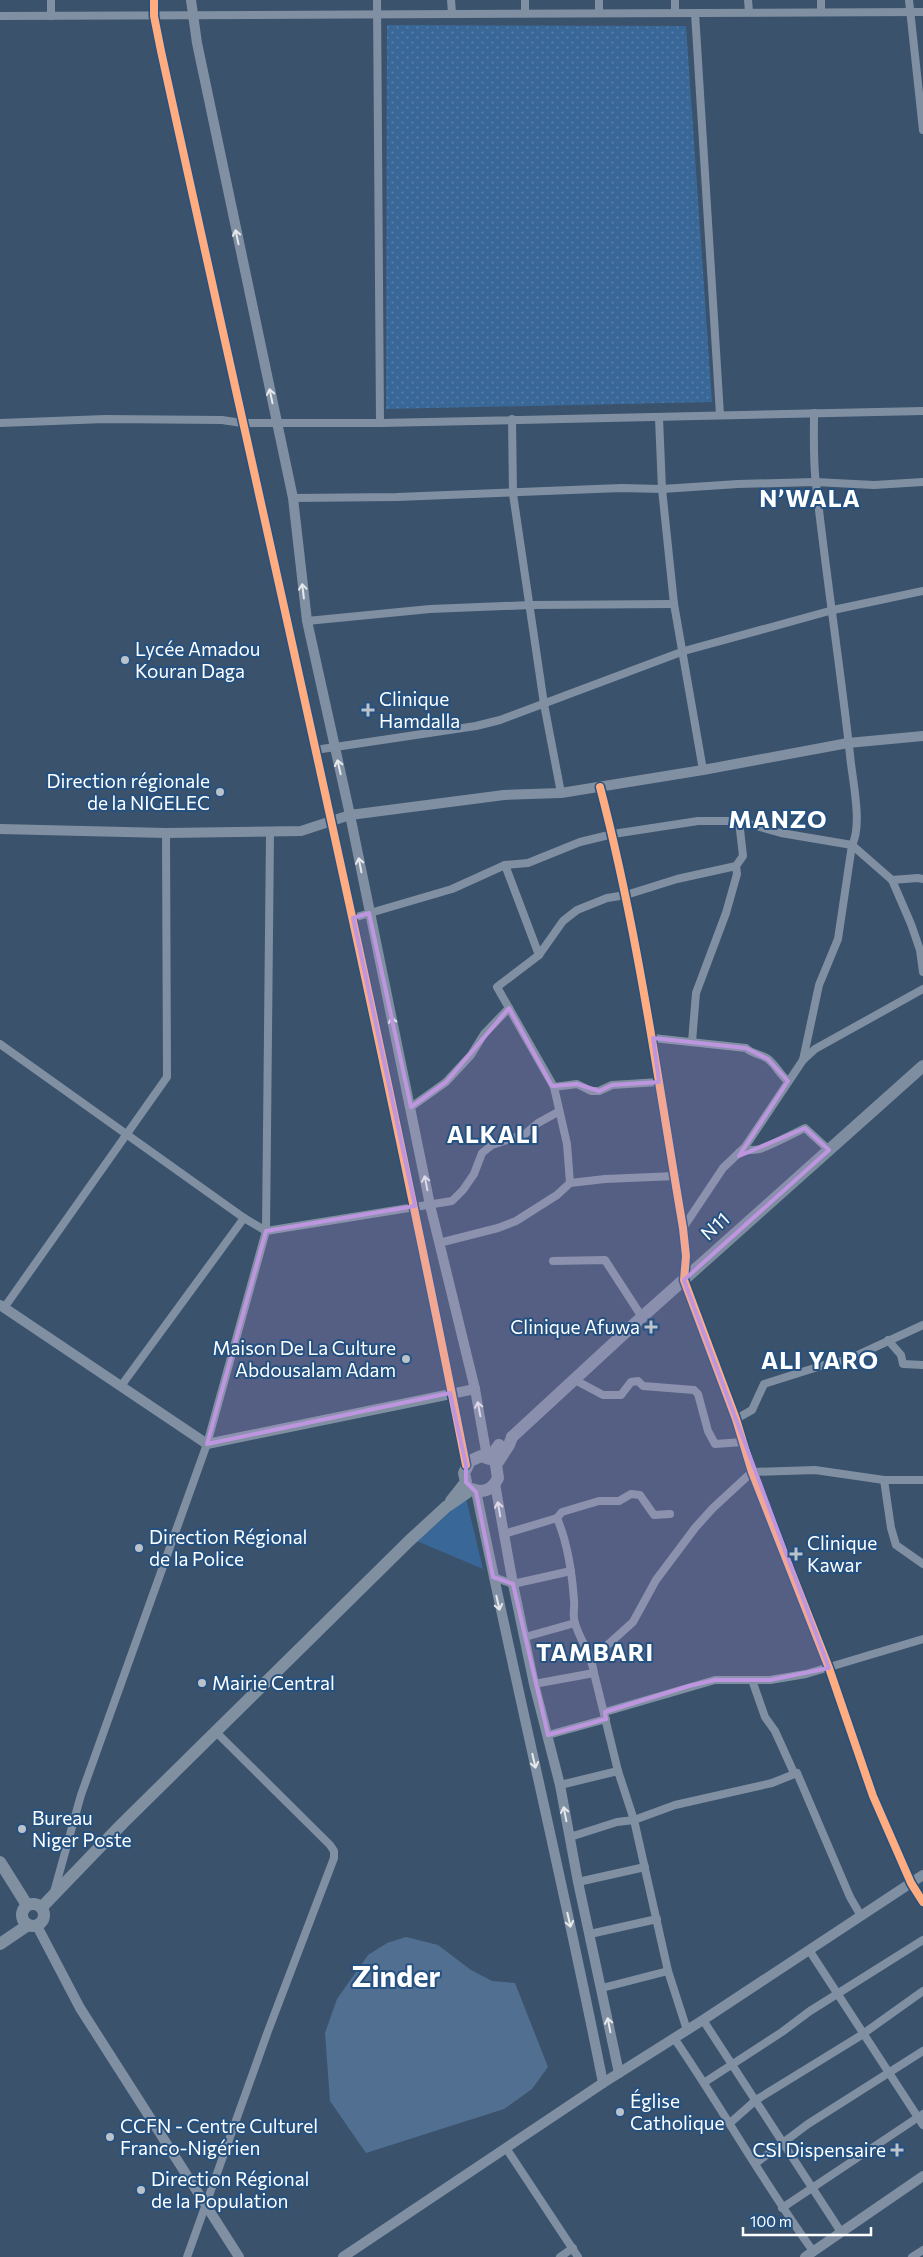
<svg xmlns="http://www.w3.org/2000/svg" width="923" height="2257" font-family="Commissioner,sans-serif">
  <defs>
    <pattern id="grass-dots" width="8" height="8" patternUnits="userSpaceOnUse" patternTransform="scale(1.25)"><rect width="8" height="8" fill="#396898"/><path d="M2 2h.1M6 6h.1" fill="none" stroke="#577fa7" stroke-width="1.8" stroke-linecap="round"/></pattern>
  </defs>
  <rect width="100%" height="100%" fill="#3a526c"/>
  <path fill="url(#grass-dots)" d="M387,25L686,26L712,402L386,409Z"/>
  <path fill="#396898" d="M466,1498L483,1569L417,1541Z"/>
  <path fill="#516f91" d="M406,1937L438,1945L471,1970L492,1981L515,1983L548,2067L532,2089L504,2109L366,2153L330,2101L325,2033L337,1999L368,1955L387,1943Z"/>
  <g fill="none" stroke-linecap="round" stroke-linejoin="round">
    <g stroke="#8090a2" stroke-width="8">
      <path d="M51,0V16"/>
      <path d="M377,0L380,423"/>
      <path d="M451,0L452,13"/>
      <path d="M525,0V13"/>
      <path d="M599,0V13"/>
      <path d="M675,0V13"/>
      <path d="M748,0L749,12"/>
      <path d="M821,0V12"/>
      <path d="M909,0L923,130"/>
      <path d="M695,13L720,415"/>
      <path d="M0,16L923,12"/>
      <path d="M659,418L662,489L674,604L703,770"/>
      <path d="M512,419L513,494L544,704L561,793"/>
      <path d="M0,423L105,419L222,420L242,423H380L923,411"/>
      <path d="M293,498L397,497L621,488L662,489L738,484L815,482L874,485L923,482"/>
      <path d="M307,621L430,609L531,605L674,604"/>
      <path d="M315,750L476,726L500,720L684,651L833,610L923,591"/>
      <path d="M600,787C638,932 658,1081 683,1228L686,1256L684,1280L736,1419L752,1472L829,1668L873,1796L911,1883L923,1902"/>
      <path d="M505,865L539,955"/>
      <path d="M892,880L918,878L923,879"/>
      <path d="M353,918L452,889L505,865L528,863L580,842L613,834L698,821H739L781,833L852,845L892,880L911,924L920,950L923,972"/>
      <path d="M509,1008L554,1087L577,1084L591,1091H599L612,1085L659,1082"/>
      <path d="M653,1038L746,1048C752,1054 761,1054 768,1059C776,1065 780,1075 788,1081"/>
      <path d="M692,1042L696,993L726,913L737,874L736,866"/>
      <path d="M0,1044L244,1218L266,1231L452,1201L463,1190L474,1174L482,1153L492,1145L525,1134L538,1123L558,1112"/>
      <path d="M803,1060L815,1049L923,989"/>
      <path d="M554,1087L567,1144L570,1183"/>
      <path d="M411,1107L446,1082L471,1055L484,1034L509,1008L497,987L539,955L563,921L577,910L607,898L626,895L677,879L736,866L743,856L739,821"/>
      <path d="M740,1152C747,1149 753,1151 760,1149C776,1143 790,1135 805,1128L829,1150"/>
      <path d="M683,1228L723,1168L745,1147L803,1060L819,985L838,939L852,845C863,825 852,778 850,755C840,665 826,575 816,484C813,461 814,436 814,413"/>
      <path d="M439,1243L498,1228L516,1221L557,1195L570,1183L605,1179L676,1176"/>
      <path d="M553,1261L605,1260L642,1317"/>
      <path d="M4,1308L167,1077L166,833"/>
      <path d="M888,1340L901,1355L903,1364L923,1365"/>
      <path d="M575,1380L603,1395H621L631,1382L638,1381L643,1386L694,1390L698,1394L708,1431L715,1444L743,1442"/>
      <path d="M121,1386L244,1218"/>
      <path d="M736,1419L752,1410L764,1384L824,1365L847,1360L923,1325"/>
      <path d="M884,1480L891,1528L896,1545L923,1564"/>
      <path d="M557,1518C568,1544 572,1572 574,1600C575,1608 572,1616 575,1623C580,1641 591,1652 594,1673L618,1771L634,1820L668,1971L687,2030"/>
      <path d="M504,1534L557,1518L562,1512L599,1501H619L631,1494L640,1495L654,1515L670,1514"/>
      <path d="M493,1577L513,1584L571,1571"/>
      <path d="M525,1637L575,1623"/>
      <path d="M592,1659L633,1622L656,1580L695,1528L713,1508L752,1472L815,1470L884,1480H923"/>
      <path d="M752,1680L765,1717L775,1731L794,1773H797L850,1897L861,1916"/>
      <path d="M534,1684L594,1673"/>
      <path d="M605,1712L715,1680H770L806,1674L923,1639"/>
      <path d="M548,1735L606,1719"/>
      <path d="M560,1785L618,1771"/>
      <path d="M570,1837L617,1822L634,1820L675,1805L772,1783L797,1773"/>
      <path d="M578,1882L645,1867"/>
      <path d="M54,1892L81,1795L207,1444L266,1231L270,833"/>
      <path d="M590,1934L657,1919"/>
      <path d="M809,1950L923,2125"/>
      <path d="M602,1988L668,1971"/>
      <path d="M703,2020L841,2232"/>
      <path d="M674,2038C722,2108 763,2182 813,2251"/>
      <path d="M705,2082L782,2032L810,2011L923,1940"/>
      <path d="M730,2123L756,2100L860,2036L923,1991"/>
      <path d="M506,2148L578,2257"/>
      <path d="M756,2163L808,2124L923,2051"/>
      <path d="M782,2208L923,2114"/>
      <path d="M187,2257L268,2031L334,1858V1851L330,1845L215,1731"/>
      <path d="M560,2257L573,2248"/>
      <path d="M912,2257L923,2250"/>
    </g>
    <g stroke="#8090a2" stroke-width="10">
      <path d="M154,0V16L161,51C264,522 373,992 466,1465"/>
      <path d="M191,0L197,43L293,498L307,621L350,815L430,1205L475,1389L487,1457"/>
      <path d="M0,829L166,833L301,831L350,815L504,795L561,793L703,770L848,743L923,736"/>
      <path d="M0,1305L207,1444L475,1389"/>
      <path d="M495,1484L513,1584L534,1684L560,1785L578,1882L619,2073"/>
      <path d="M476,1491C516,1688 564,1885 603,2083"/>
      <path d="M37,1926L80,2008L239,2257"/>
      <path d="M343,2257L603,2083L703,2020L923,1875"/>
      <path d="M805,2257L923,2176"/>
    </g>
    <path stroke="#7e8ea0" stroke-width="12" d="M512,1437L642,1317L923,1066"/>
    <g stroke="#8090a1" stroke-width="12">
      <path d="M451,1501L466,1482L464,1473L470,1461L481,1456L489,1459L499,1445"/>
      <path d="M0,1862L27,1905"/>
      <circle cx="33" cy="1915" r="11"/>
      <path d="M42,1907L122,1824L409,1541L446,1507L472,1489C484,1494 493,1489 498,1478L496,1465L509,1445L512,1437"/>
      <path d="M0,1944L28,1925"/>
    </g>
    <defs>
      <g id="cycleway">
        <path d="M154,0V16L161,51C264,522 373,992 466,1465"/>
        <path d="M600,787C638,932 658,1081 683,1228L686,1256L684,1280L736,1419L752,1472L829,1668L873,1796L911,1883L923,1902"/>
      </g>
    </defs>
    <use href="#cycleway" stroke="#255181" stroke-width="11"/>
    <use href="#cycleway" stroke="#ffac80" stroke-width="8"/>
  </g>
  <defs><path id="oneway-shaft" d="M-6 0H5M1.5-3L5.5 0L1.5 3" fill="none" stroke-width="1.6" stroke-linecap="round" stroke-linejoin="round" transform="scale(1.25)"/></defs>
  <g stroke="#e6e9ec">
    <use href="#oneway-shaft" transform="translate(237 237) rotate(-102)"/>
    <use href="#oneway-shaft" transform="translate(271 396) rotate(-102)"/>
    <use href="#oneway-shaft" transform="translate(303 591) rotate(-97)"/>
    <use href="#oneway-shaft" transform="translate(339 767) rotate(-103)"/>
    <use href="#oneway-shaft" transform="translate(360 865) rotate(-101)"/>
    <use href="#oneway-shaft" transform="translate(393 1024) rotate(-102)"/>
    <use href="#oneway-shaft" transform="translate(426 1183) rotate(-101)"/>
    <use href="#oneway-shaft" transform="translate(479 1409) rotate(-101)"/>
    <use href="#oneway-shaft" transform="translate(499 1509) rotate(-100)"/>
    <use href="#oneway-shaft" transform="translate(498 1603) rotate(77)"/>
    <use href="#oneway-shaft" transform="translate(534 1761) rotate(77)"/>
    <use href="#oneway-shaft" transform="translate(565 1814) rotate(-101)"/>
    <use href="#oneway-shaft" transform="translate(569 1920) rotate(77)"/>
    <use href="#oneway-shaft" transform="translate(609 2025) rotate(-101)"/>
  </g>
  <path fill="#bd96df" fill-opacity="0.2" stroke="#bd96df" stroke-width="4" stroke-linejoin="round" d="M369,913L411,1107L446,1082L509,1008L552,1086L577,1084L599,1091L612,1085L659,1082L653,1038L746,1048L768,1059L788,1081L739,1156L805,1128L829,1150L684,1280L829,1668L770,1680H715L689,1686L605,1712L606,1719L548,1735L513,1584L493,1577L476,1492L466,1482V1465L450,1393L207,1444L266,1231L415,1206L353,918Z"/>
  <g fill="#bac2cc" stroke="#255181" stroke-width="2">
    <circle cx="125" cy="660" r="5"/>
    <path d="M365.5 702.5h5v5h5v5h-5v5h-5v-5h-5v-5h5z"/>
    <circle cx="220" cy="792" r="5"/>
    <path d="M648.5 1319.5h5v5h5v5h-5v5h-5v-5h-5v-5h5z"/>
    <circle cx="406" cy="1359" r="5"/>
    <circle cx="139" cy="1548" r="5"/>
    <path d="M793.5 1546.5h5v5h5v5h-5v5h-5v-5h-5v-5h5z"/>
    <circle cx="202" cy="1683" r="5"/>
    <circle cx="22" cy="1829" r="5"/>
    <circle cx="620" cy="2112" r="5"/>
    <circle cx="110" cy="2137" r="5"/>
    <path d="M894.5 2142.5h5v5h5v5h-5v5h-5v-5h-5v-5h5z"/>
    <circle cx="141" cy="2190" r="5"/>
  </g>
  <g text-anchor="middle" stroke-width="4" stroke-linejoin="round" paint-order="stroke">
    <g font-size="19" fill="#fff" stroke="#255181" text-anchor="start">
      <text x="135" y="656">Lycée Amadou<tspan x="135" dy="22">Kouran Daga</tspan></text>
      <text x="379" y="706">Clinique<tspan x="379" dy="22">Hamdalla</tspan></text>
      <text x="210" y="788" text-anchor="end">Direction régionale<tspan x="210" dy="22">de la NIGELEC</tspan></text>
      <text x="640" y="1334" text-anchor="end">Clinique Afuwa</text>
      <text x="396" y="1355" text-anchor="end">Maison De La Culture<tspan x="396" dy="22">Abdousalam Adam</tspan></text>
      <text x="149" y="1544">Direction Régional<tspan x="149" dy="22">de la Police</tspan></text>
      <text x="807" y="1550">Clinique<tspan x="807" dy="22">Kawar</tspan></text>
      <text x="212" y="1690">Mairie Central</text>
      <text x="32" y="1825">Bureau<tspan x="32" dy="22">Niger Poste</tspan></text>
      <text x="630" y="2108">Église<tspan x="630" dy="22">Catholique</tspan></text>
      <text x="120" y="2133">CCFN - Centre Culturel<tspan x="120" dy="22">Franco-Nigérien</tspan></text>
      <text x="886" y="2157" text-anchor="end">CSI Dispensaire</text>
      <text x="151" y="2186">Direction Régional<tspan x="151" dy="22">de la Population</tspan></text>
    </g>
    <g font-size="19" fill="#fff" stroke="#255181">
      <text transform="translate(715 1226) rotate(-42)" y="7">N11</text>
    </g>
    <g font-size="24" font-weight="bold" letter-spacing="1" fill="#fff" stroke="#255181">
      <text x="810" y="507">N’WALA</text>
      <text x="778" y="828">MANZO</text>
      <text x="493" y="1143">ALKALI</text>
      <text x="820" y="1369">ALI YARO</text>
      <text x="595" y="1661">TAMBARI</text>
    </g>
    <g font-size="29" font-weight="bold" fill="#fff" stroke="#255181">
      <text x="396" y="1987">Zinder</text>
    </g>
  </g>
  <path d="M743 2227v8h128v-8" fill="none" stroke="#ffffff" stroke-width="2.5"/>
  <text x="750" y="2227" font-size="15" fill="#ffffff" stroke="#255181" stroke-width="4" paint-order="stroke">100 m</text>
</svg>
